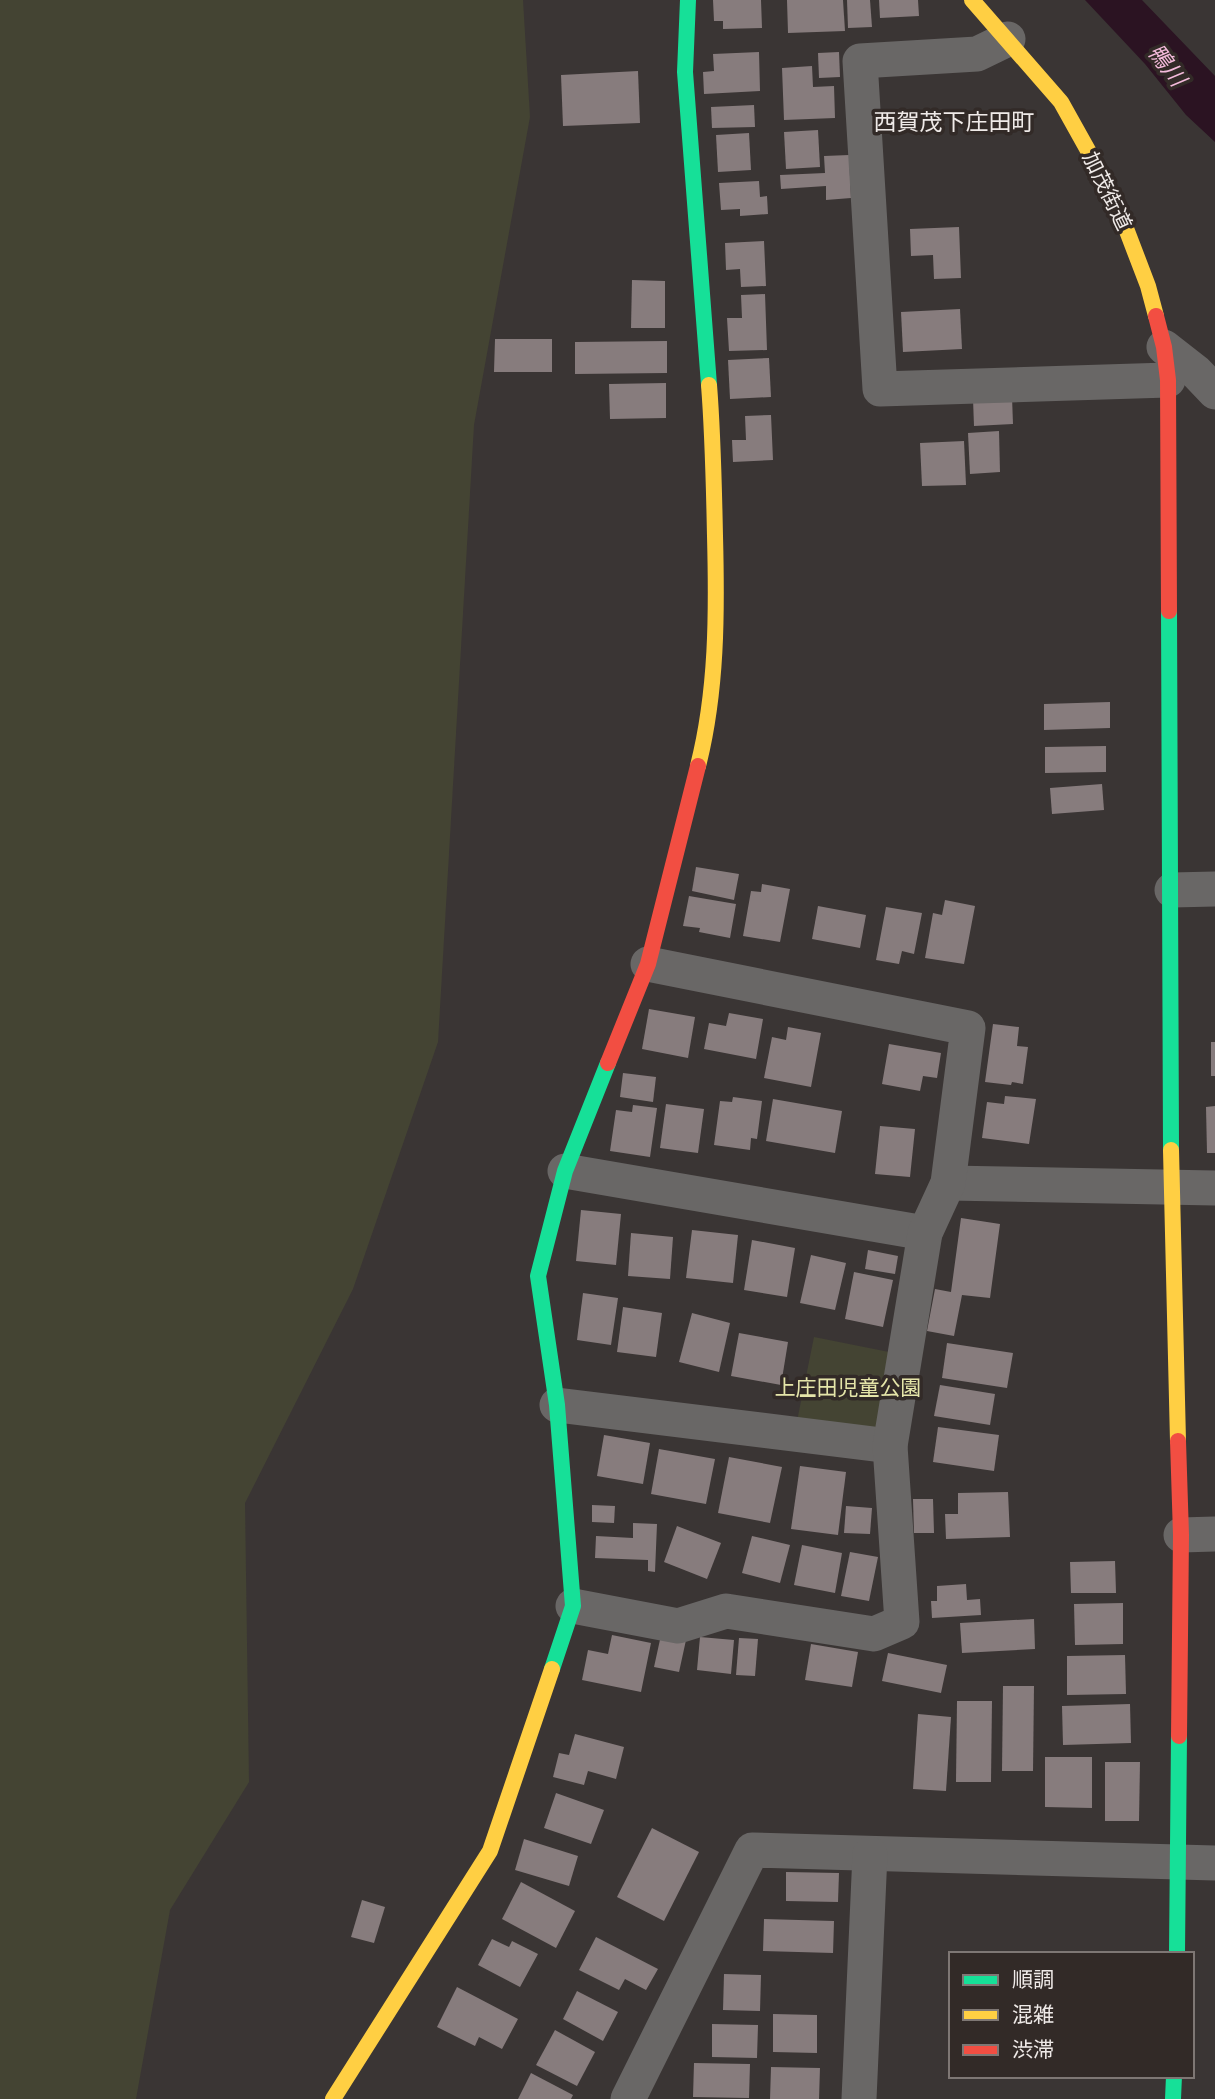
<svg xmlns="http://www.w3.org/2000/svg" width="1215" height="2099" font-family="'Public Sans','Noto Sans JP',sans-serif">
  <rect width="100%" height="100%" fill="#3a3534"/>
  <g fill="#443">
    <path d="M0,0H523L530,117L474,425L438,1042L353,1289L245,1503L249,1782L170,1910L136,2099H0Z"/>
    <path d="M814,1337L899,1354L883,1429L796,1426Z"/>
  </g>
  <path fill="#2b1322" d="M1085,0H1142L1215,76V142L1186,115L1145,64Z"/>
  <g fill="#877c7d">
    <path d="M713,0H761L762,28L723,29V21H714Z"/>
    <path d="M787,0H843L845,31L788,33Z"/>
    <path d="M847,0H870L872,27L848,28Z"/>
    <path d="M879,0H918L919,16L880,18Z"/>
    <path d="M759,52L760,91L704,94L703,72L714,71L713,54Z"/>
    <path d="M839,52L840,77L819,78L818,53Z"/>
    <path d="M812,66L813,87L834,86L835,118L784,120L782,68Z"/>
    <path d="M638,71L640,123L563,126L561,75Z"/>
    <path d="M754,105L755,127L712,128L711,107Z"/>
    <path d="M818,130L820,167L786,169L784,132Z"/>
    <path d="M749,133L751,170L718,172L716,135Z"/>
    <path d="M849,155L851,198L826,200V186L781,189L780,175L825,173L824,156Z"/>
    <path d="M759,181L760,197L767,196L768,214L740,216V209L721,210L719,183Z"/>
    <path d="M959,227L961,278L934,279L933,255L911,256L910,229Z"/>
    <path d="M764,241L766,286L741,287L740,269L726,270L725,243Z"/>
    <path d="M632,280L665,281V328H631Z"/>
    <path d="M765,294L767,350L729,351L727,318H742L741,295Z"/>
    <path d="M960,309L962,349L903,352L901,312Z"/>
    <path d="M495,339H552V372H494Z"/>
    <path d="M667,341V373L575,374V342Z"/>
    <path d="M769,358L771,397L730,399L728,360Z"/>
    <path d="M666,383V418L610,419L609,384Z"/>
    <path d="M1012,397L1013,424L974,426L973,399Z"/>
    <path d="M771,415L773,460L733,462L732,440H746L745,416Z"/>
    <path d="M999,431L1000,472L970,474L968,433Z"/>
    <path d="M964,441L966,485L922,486L920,443Z"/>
    <path d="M1110,702V728L1044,730V704Z"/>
    <path d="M1106,746V772L1045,773V747Z"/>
    <path d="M1102,784L1104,810L1052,814L1050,788Z"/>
    <path d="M696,867L739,874L734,900L692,891Z"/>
    <path d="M762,884L790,889L780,942L743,936L751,891L761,892Z"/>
    <path d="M689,896L736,904L730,938L699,932L700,928L683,926Z"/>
    <path d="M945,900L975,906L964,964L925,958L933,913L942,915Z"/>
    <path d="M818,906L866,915L860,948L812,939Z"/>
    <path d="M886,907L922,913L914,954L902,951L899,964L876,960Z"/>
    <path d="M649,1009L695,1017L688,1058L642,1049Z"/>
    <path d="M729,1013L763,1019L756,1059L704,1049L709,1023L726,1026Z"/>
    <path d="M993,1024L1019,1027L1017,1046L1028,1047L1023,1084L1012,1082L1011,1085L985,1082Z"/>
    <path d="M788,1027L821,1033L811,1087L764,1078L772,1037L786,1040Z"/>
    <rect x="1211" y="1042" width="4" height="34"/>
    <path d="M889,1044L941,1053L937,1078L923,1076L920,1091L882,1084Z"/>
    <path d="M623,1073L656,1077L653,1102L620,1097Z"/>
    <path d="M1005,1096L1036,1099L1029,1144L982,1138L987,1102L1004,1104Z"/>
    <path d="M733,1097L762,1101L757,1139L751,1138L750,1150L714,1145L720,1101L732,1102Z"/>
    <path d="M773,1099L842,1111L835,1153L766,1141Z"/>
    <path d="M666,1104L704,1109L698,1153L660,1148Z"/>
    <path d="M633,1105L657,1108L650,1157L610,1151L616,1110L632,1112Z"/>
    <path d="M1215,1106V1153H1207L1206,1107Z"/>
    <path d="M880,1126L915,1129L910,1177L875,1174Z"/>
    <path d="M581,1210L621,1214L616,1265L576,1261Z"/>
    <path d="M961,1218L1000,1224L990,1298L962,1295L954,1336L927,1331L935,1289L951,1292Z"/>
    <path d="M692,1230L738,1235L733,1283L686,1278Z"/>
    <path d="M631,1233L673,1237L670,1279L628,1276Z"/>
    <path d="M752,1240L795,1248L787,1297L744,1290Z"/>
    <path d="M868,1250L898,1256L895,1274L865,1269Z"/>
    <path d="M811,1255L846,1263L835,1310L800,1303Z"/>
    <path d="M854,1272L893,1280L883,1327L845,1319Z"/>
    <path d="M583,1293L618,1298L611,1345L577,1340Z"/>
    <path d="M623,1307L662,1313L656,1357L617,1352Z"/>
    <path d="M692,1313L730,1323L719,1372L679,1362Z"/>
    <path d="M739,1333L788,1342L781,1385L731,1376Z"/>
    <path d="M947,1343L1013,1353L1007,1388L942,1378Z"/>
    <path d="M940,1385L995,1394L990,1425L934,1416Z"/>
    <path d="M938,1427L999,1435L994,1471L933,1462Z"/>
    <path d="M604,1435L650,1443L643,1484L597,1476Z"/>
    <path d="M659,1449L715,1459L706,1504L651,1494Z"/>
    <path d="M729,1457L782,1467L770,1523L718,1513Z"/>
    <path d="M800,1466L846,1472L838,1535L791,1529Z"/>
    <path d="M1008,1492L1010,1537L946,1539L945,1514H958V1493Z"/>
    <path d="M913,1499H933L934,1533H914Z"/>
    <path d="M592,1505L615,1506L614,1523L592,1522Z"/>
    <path d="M846,1506L872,1508L870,1534L844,1533Z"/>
    <path d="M633,1523L657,1524L655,1572L648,1571V1560L595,1558L596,1536L633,1538Z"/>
    <path d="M677,1526L721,1543L707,1579L664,1562Z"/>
    <path d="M752,1536L790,1545L780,1583L742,1573Z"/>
    <path d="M802,1545L842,1553L835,1593L794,1585Z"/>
    <path d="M850,1552L878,1557L869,1601L841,1596Z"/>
    <path d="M1115,1561L1116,1593H1071L1070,1562Z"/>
    <path d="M966,1584L967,1600L980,1599L981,1615L932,1618L931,1601H937V1586Z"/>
    <path d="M1123,1603V1644L1075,1645L1074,1604Z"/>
    <path d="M1034,1619L1035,1649L962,1653L960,1623Z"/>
    <path d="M612,1635L651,1643L641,1692L582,1680L588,1650L608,1654Z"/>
    <path d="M661,1635L686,1640L679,1672L654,1667Z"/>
    <path d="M700,1637L734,1640L731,1674L697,1670Z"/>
    <path d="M739,1638L758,1639L755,1676L736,1675Z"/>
    <path d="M811,1644L858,1652L852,1687L805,1680Z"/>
    <path d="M888,1653L947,1665L941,1693L882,1681Z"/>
    <path d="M1125,1655L1126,1694L1067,1695V1656Z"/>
    <path d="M1003,1686H1034L1033,1771H1002Z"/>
    <path d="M957,1701H992L991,1782H956Z"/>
    <path d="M1130,1704L1131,1743L1063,1745L1062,1706Z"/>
    <path d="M918,1714L951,1717L946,1791L913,1789Z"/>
    <path d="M575,1734L624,1747L616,1779L588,1771L584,1785L553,1777L559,1753L569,1755Z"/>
    <path d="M1045,1757H1092V1808L1045,1807Z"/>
    <path d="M1105,1762H1140L1139,1821H1105Z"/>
    <path d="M556,1793L604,1810L591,1844L544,1828Z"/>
    <path d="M652,1828L699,1852L664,1921L617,1897Z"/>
    <path d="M524,1839L578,1856L569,1886L515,1870Z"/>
    <path d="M786,1872L839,1873L838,1902L786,1901Z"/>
    <path d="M521,1882L575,1911L556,1948L502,1919Z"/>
    <path d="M362,1900L385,1907L374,1943L351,1937Z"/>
    <path d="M764,1919L834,1921L833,1953L763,1951Z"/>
    <path d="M596,1937L658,1969L646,1990L625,1979L619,1990L579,1970Z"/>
    <path d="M492,1939L509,1947L512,1941L538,1954L520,1987L478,1965Z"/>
    <path d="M724,1974L761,1975L760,2011L723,2010Z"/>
    <path d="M457,1987L518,2019L502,2049L479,2037L475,2046L437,2027Z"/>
    <path d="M577,1991L618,2012L603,2041L563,2019Z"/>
    <path d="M773,2014L817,2015V2053L773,2052Z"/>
    <path d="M712,2024L758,2025L757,2058L712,2057Z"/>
    <path d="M555,2030L595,2052L577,2086L536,2065Z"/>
    <path d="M694,2063L750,2064L749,2098L693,2097Z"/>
    <path d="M771,2067L820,2068L819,2099H770Z"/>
    <path d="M531,2073L573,2095L571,2099H518Z"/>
  </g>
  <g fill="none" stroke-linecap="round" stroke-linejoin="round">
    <g stroke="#696766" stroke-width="35">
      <path d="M1008,39L977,54L860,61L880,389L1168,380"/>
      <path d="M1164,347L1196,372L1215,392"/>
      <path d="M1172,890L1215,889"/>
      <path d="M565,1171L925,1233"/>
      <path d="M948,1183L1215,1188"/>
      <path d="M557,1405L890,1446"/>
      <path d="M1181,1535L1215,1534"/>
      <path d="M573,1606L678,1626L726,1611L874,1634L902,1622L890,1446L925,1233L948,1183L968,1028L648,964"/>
      <path d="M628,2099L752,1850L1215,1863"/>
      <path d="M859,2099L870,1854"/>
    </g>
    <g stroke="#16e098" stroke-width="16">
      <path d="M688,0L685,72L709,385"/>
      <path d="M1169,611L1171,1150"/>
      <path d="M552,1669L573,1606L557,1405L538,1276L565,1171L608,1063"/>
      <path d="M1177,1954L1179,1736"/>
      <path d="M1173,2099L1174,2076"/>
    </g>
    <g stroke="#ffcf43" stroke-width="16">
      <path d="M972,0L1061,102L1114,197L1148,286L1156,316"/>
      <path d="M698,766C717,691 717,613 715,536C714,486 713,435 709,385"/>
      <path d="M1171,1150L1178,1441"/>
      <path d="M333,2099L490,1851L552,1669"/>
    </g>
    <g stroke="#f24e42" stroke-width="16">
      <path d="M1156,316L1164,347L1168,380L1169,611"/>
      <path d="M608,1063L648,964L698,766"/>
      <path d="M1178,1441L1181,1535L1179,1736"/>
    </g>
  </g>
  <g text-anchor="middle" stroke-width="7" stroke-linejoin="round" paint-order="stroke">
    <g font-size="21" fill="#efeae8" stroke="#322a27">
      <text transform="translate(1107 191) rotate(64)" y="7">加茂街道</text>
    </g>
    <g font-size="21" fill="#e5e5a9" stroke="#322a27">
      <text x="848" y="1395">上庄田児童公園</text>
    </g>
    <g font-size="23" font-style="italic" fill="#f4badb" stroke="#322a27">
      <text transform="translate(1167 65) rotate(53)" y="8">鴨川</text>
    </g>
    <g font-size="23" fill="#efeae8" stroke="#322a27">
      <text x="954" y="130">西賀茂下庄田町</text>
    </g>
  </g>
  <rect x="949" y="1952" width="245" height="126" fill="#322a27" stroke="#7e7774" stroke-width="2"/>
  <rect x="963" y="1975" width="35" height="10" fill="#16e098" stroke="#7e7774" stroke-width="2"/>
  <text x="1012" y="1987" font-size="21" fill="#efeae8">順調</text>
  <rect x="963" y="2010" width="35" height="10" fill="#ffcf43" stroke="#7e7774" stroke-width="2"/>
  <text x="1012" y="2022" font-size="21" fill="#efeae8">混雑</text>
  <rect x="963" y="2045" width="35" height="10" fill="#f24e42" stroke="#7e7774" stroke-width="2"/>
  <text x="1012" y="2057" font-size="21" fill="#efeae8">渋滞</text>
</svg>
